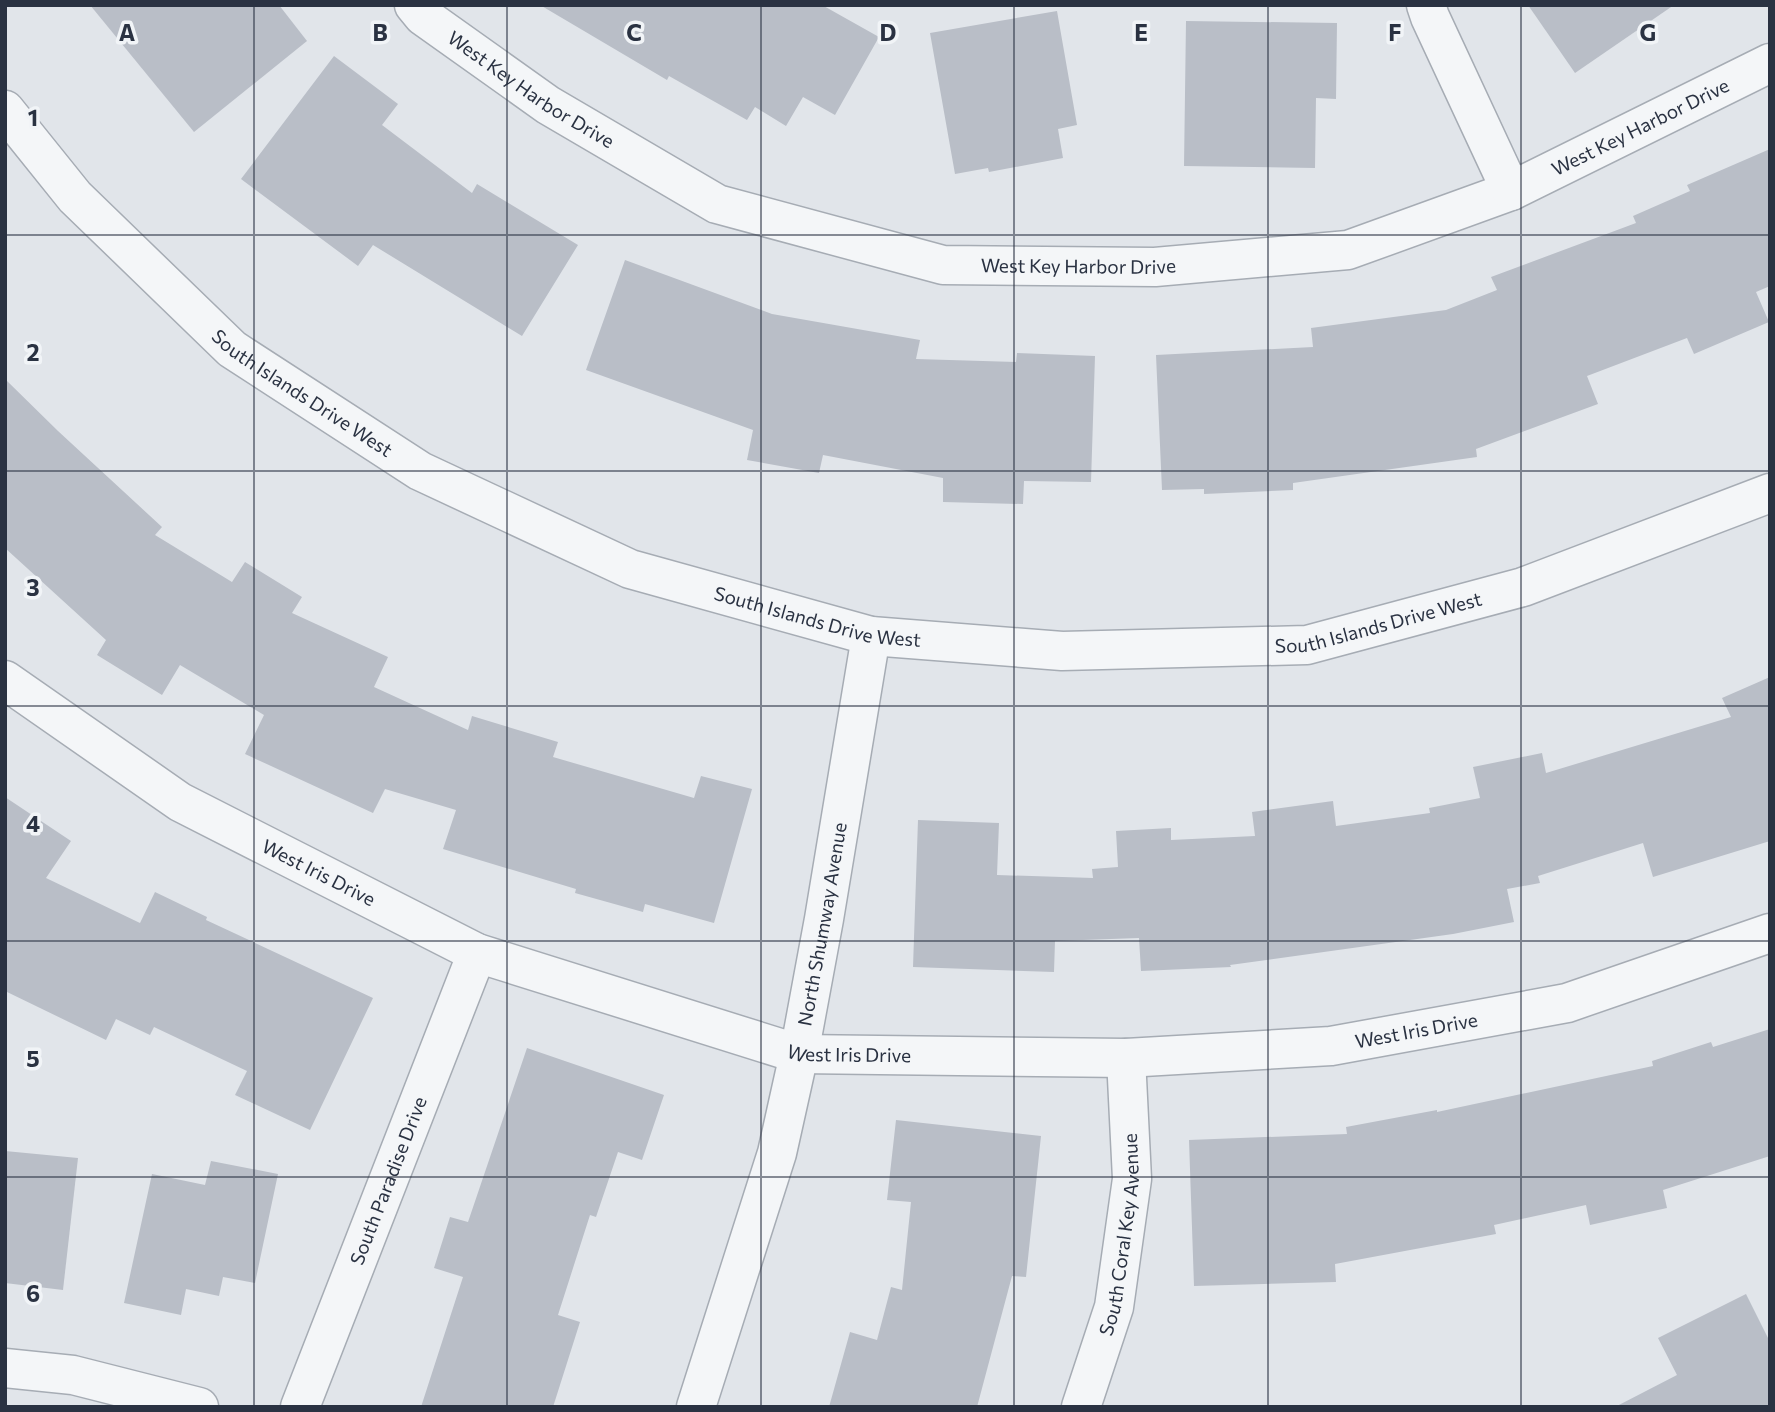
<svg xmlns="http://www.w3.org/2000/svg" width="1775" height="1412" font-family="Commissioner,sans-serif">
  <rect width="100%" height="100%" fill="#e1e5ea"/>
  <g fill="#b9bec7">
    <path d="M90,5H279L307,41L194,132Z"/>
    <path d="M540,5H822L879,37L835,115L803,97L786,126L755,107L747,120L669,76L667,80Z"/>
    <path d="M1528,5H1674L1575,73Z"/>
    <path d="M1057,11L1077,125L1058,129L1063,158L989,172L988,168L955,174L930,33Z"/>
    <path d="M1186,21L1337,23L1336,99L1316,98L1315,168L1184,166Z"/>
    <path d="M334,56L398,104L382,125L472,193L477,184L578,245L522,336L373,245L358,266L241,179Z"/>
    <path d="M1770,149V286L1756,292L1769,322L1694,354L1687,338L1587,376L1598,404L1476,449L1477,457L1293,483V490L1204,494V489L1162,490L1156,355L1313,347L1311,328L1446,310L1497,290L1491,277L1636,223L1633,216L1690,191L1687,185Z"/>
    <path d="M625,260L772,314L920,340L916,359L1016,362L1017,353L1095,356L1091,482L1024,481L1023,504L943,502V478L823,455L819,473L747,460L753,430L586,370Z"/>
    <path d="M5,379L58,431L162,527L155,535L232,582L245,562L302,597L292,613L388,657L374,687L468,730L472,716L558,742L553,757L694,798L701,776L752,789L714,923L645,904L643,912L575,893L576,889L443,849L456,810L385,789L373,813L245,754L264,715L180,665L162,695L97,655L106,640L5,548Z"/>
    <path d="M1770,677V841L1653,877L1643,843L1538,876L1540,883L1507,889L1514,922L1453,934L1230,965L1231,967L1141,971L1139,938L1055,941L1054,972L913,967L918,820L999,823L997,875L1093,878L1092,869L1118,867L1116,831L1171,828V840L1255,836L1252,812L1333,801L1336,826L1430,813L1429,808L1480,798L1473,767L1542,753L1546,773L1731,717L1722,698Z"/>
    <path d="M5,797L71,841L46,878L140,923L155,892L207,917L206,920L373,998L310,1130L235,1095L247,1071L154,1027L150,1035L116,1019L106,1040L5,991Z"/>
    <path d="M1770,1029V1156L1663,1190L1667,1208L1590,1225L1586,1205L1494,1225L1496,1234L1335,1264L1336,1282L1194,1286L1189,1140L1347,1134L1346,1127L1437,1110V1112L1653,1066L1652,1061L1711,1042L1713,1047Z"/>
    <path d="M527,1048L664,1095L642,1160L618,1152L596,1217L590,1215L558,1315L580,1322L553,1407H421L463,1277L434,1268L450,1217L468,1222Z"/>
    <path d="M896,1120L1041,1136L1026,1277L1012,1276L977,1407H829L850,1332L877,1340L891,1287L902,1290L911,1202L887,1200Z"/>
    <path d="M5,1151L78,1158L63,1290L5,1283Z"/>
    <path d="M211,1161L278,1174L255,1283L223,1277L219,1296L186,1289L181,1315L124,1303L152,1174L205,1185Z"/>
    <path d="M1746,1294L1770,1342V1407H1615L1677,1375L1658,1338Z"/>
  </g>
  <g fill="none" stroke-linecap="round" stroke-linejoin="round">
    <defs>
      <g id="minor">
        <path id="s1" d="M414,5L423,16L548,105L717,204L943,265L1155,267L1348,250L1511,191L1770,63"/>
        <path d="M1426,5L1430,17L1511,191"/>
        <path id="s2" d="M5,680L180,802L477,953L799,1054L1126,1058L1331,1046L1567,1003L1770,933"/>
        <path d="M5,1368L73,1375L199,1407"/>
        <path id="s3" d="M300,1407L477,953"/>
        <path id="s4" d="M696,1407L777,1153L799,1054L824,919L871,636"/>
        <path id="s5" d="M1081,1407L1114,1307L1132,1179L1126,1058"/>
      </g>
      <g id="tertiary">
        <path id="s6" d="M5,110L75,197L232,349L420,471L630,569L871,636L1062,651L1307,645L1523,587L1770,493"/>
      </g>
    </defs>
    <use href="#minor" stroke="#a6acb4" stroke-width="41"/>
    <use href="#tertiary" stroke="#a6acb4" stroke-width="41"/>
    <use href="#minor" stroke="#f4f6f8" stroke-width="38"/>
    <use href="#tertiary" stroke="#f4f6f8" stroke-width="38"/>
  </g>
  <path fill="none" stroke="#2a3242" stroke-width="2" stroke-opacity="0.55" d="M254,5V1407M507,5V1407M761,5V1407M1014,5V1407M1268,5V1407M1521,5V1407M5,235H1770M5,471H1770M5,706H1770M5,941H1770M5,1177H1770"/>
  <g text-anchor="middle" stroke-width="7" stroke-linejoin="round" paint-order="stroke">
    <g font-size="19" fill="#2a3242" stroke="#f1f4f7">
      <text dy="7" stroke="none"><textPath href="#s1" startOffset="145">West Key Harbor Drive</textPath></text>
      <text dy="7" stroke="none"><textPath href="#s1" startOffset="1321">West Key Harbor Drive</textPath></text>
      <text dy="7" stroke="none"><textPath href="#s1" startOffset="733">West Key Harbor Drive</textPath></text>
      <text dy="7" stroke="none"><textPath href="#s6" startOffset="413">South Islands Drive West</textPath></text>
      <text dy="7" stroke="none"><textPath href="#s6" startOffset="980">South Islands Drive West</textPath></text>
      <text dy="7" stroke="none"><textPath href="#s6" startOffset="1547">South Islands Drive West</textPath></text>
      <text dy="7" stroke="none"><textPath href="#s2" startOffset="369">West Iris Drive</textPath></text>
      <text dy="7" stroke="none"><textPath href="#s4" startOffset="500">North Shumway Avenue</textPath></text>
      <text dy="7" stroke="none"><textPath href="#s2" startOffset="1503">West Iris Drive</textPath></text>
      <text dy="7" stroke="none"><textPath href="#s2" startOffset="934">West Iris Drive</textPath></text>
      <text dy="7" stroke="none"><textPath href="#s3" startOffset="243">South Paradise Drive</textPath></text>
      <text dy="7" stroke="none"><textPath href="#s5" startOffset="178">South Coral Key Avenue</textPath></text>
    </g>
  </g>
  <g font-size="23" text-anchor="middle" font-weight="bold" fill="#2a3242" stroke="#f1f4f7" stroke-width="7" stroke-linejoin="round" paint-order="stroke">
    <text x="127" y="41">A</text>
    <text x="380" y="41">B</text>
    <text x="634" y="41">C</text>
    <text x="888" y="41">D</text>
    <text x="1141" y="41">E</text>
    <text x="1395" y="41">F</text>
    <text x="1648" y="41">G</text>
    <text x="33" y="126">1</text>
    <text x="33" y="361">2</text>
    <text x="33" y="596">3</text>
    <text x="33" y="832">4</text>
    <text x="33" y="1067">5</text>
    <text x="33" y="1302">6</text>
  </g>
  <rect width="1775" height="1412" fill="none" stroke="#2a3242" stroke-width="14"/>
</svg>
